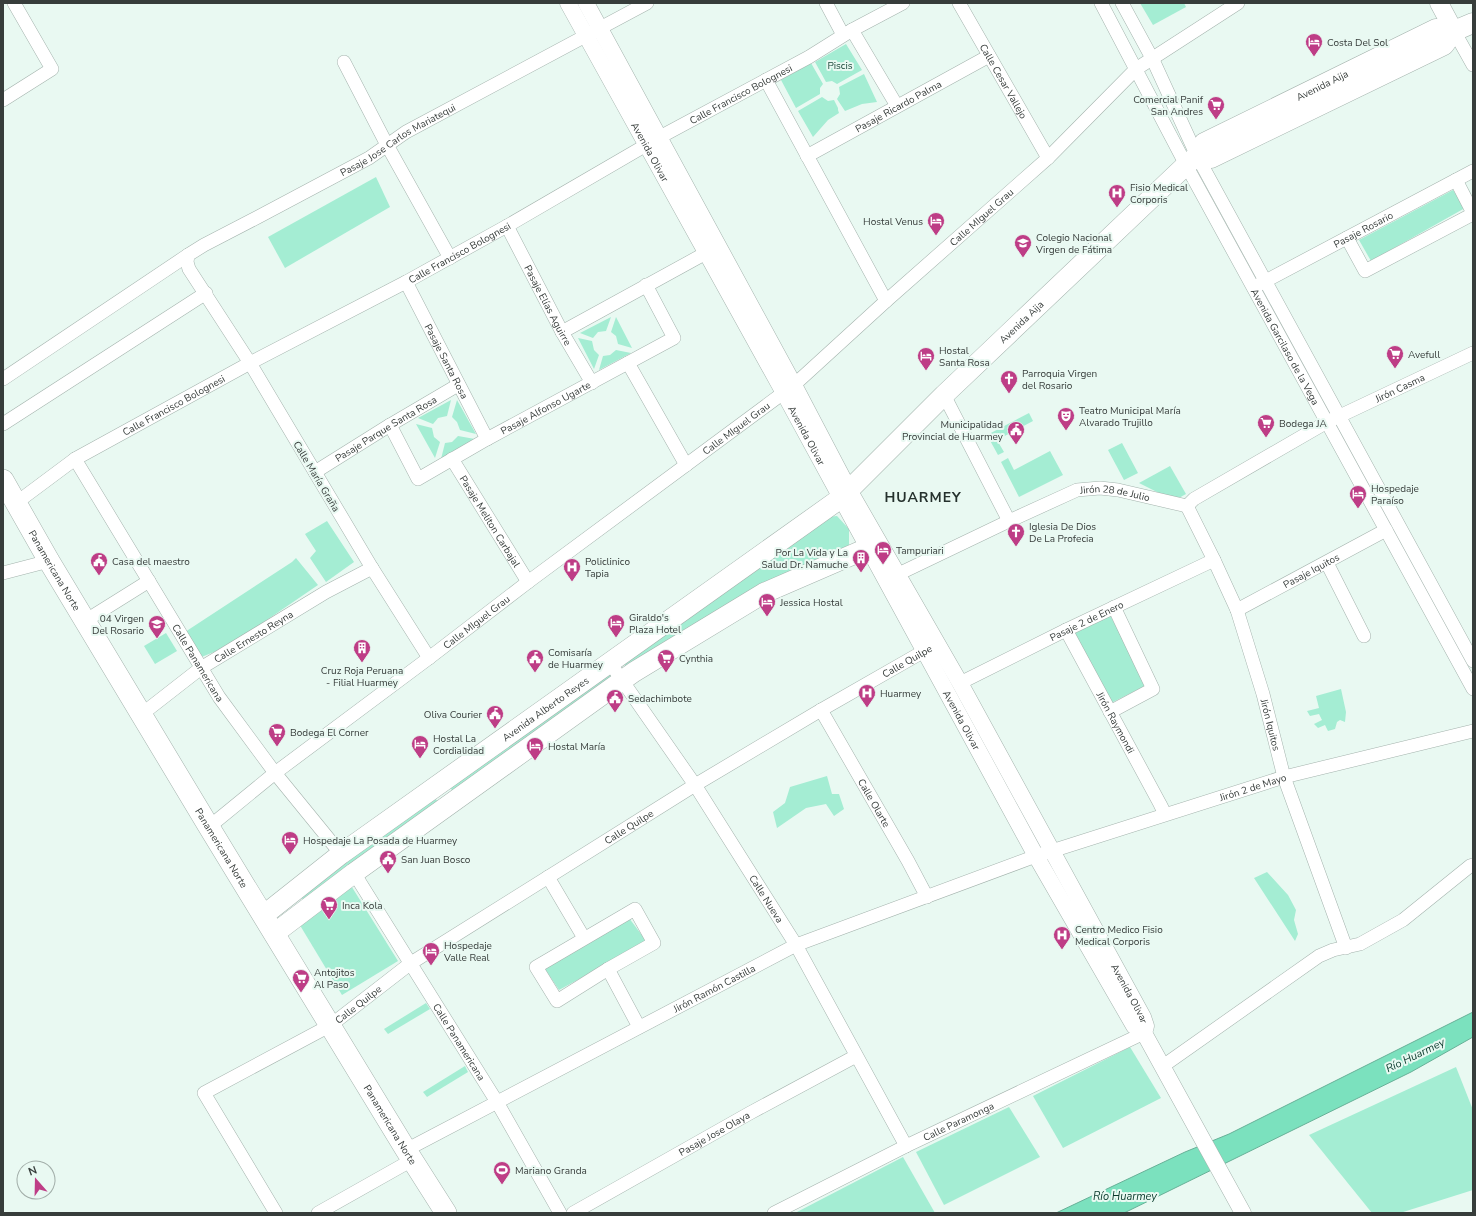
<svg xmlns="http://www.w3.org/2000/svg" width="1476" height="1216" font-family="'Nunito Sans',sans-serif">
  <rect width="100%" height="100%" fill="#e9f9f2"/>
  <g fill="#a4edd3">
    <path d="M1140,3H1184L1186,7L1153,25Z"/>
    <path d="M846,44L862,70L837,84L832,81L826,82L815,62Z"/>
    <path d="M811,63L823,84L820,88V94L796,108L781,80Z"/>
    <path d="M864,74L877,102L862,104L845,111L837,99L840,94L839,87Z"/>
    <path d="M822,97L828,101L834,100L838,108V110L839,113L828,120L813,137L798,111Z"/>
    <path d="M376,177L390,207L285,268L268,237Z"/>
    <path d="M1453,190L1465,208L1371,261L1359,240Z"/>
    <path d="M611,317L606,331L598,332L593,338L580,333Z"/>
    <path d="M616,317L632,348L618,344L616,336L611,332Z"/>
    <path d="M578,338L592,341L594,350L599,355L594,369Z"/>
    <path d="M616,350L631,353L599,370L603,356L610,355Z"/>
    <path d="M451,400L447,416L438,418L433,424L418,418Z"/>
    <path d="M457,400L476,434L460,430L457,422L452,417Z"/>
    <path d="M1029,413L1033,421L997,440L1004,452L998,455L987,435Z"/>
    <path d="M416,424L432,428L434,437L440,442L435,458Z"/>
    <path d="M458,436L475,439L441,459L445,443L452,442Z"/>
    <path d="M1122,443L1138,473L1124,480L1108,450Z"/>
    <path d="M1050,451L1063,475L1019,497L1001,462L1008,458L1014,470Z"/>
    <path d="M1170,466L1186,494L1177,499L1159,493L1139,483Z"/>
    <path d="M837,516L849,529V545L625,667L624,660L817,518Z"/>
    <path d="M327,521L354,562L326,582L310,558L316,551L305,534Z"/>
    <path d="M296,558L318,585L229,646L199,658L185,632L292,562Z"/>
    <path d="M1110,615L1147,685L1111,703L1072,634Z"/>
    <path d="M166,633L177,651L155,664L144,646Z"/>
    <path d="M606,673L612,675V681L454,792L449,787Z"/>
    <path d="M1341,689L1346,712L1345,722L1340,720L1337,722L1335,729L1328,731L1325,725L1318,728L1314,724L1322,720L1319,714L1310,716L1307,711L1319,708L1316,696Z"/>
    <path d="M827,776L832,794H839L844,809L834,816L826,804L806,808L777,828L773,812L785,803L790,787Z"/>
    <path d="M434,798L439,802L304,901L301,897L302,891Z"/>
    <path d="M1267,872L1288,895L1296,910L1294,920L1298,934L1295,941L1254,878Z"/>
    <path d="M350,884L398,961L342,995L298,922Z"/>
    <path d="M629,918L647,942L559,990L545,969Z"/>
    <path d="M426,1003L430,1009L388,1034L384,1029Z"/>
    <path d="M1130,1047L1161,1098L1063,1148L1033,1096Z"/>
    <path d="M465,1066L468,1072L427,1097L423,1092Z"/>
    <path d="M1456,1067L1473,1110V1190L1400,1213H1372L1309,1135Z"/>
    <path d="M1009,1107L1040,1157L944,1205L916,1152Z"/>
    <path d="M903,1157L935,1213H795Z"/>
  </g>
  <path fill="#7be1be" stroke="#67b097" d="M1473,1012V1037L1411,1072L1124,1213H1056L1185,1152L1229,1134Z"/>
  <g fill="none" stroke-linecap="round" stroke-linejoin="round">
    <defs>
      <g id="minor">
        <path d="M826,3L843,35"/>
        <path id="s1" d="M959,3L1048,158"/>
        <path id="s2" d="M1101,3L1186,165L1473,689"/>
        <path d="M1122,3L1153,60L1197,156L1473,661"/>
        <path d="M852,30L897,106"/>
        <path d="M1454,31L1473,65"/>
        <path d="M344,62L387,145L450,258"/>
        <path d="M766,80L886,301"/>
        <path d="M3,100L52,69L14,3"/>
        <path id="s3" d="M807,156L989,56"/>
        <path d="M1456,180L1473,213"/>
        <path id="s4" d="M507,226L562,332L592,383"/>
        <path d="M1347,238L1365,271L1473,214"/>
        <path id="s5" d="M406,282L487,439"/>
        <path id="s6" d="M1258,285L1473,171"/>
        <path d="M562,332L715,248"/>
        <path d="M628,363L686,465"/>
        <path d="M3,379L188,255"/>
        <path d="M944,395L1009,521"/>
        <path d="M3,424L206,293"/>
        <path id="s7" d="M390,425L418,479L487,439L674,338L646,285"/>
        <path id="s8" d="M75,459L219,697L275,773L341,854"/>
        <path id="s9" d="M452,459L528,582"/>
        <path id="s10" d="M315,472L390,425L458,385"/>
        <path id="s11" d="M16,503L75,459L250,363L406,282L507,226L660,137L809,57L852,30L903,3"/>
        <path id="s12" d="M1187,506L1214,560L1237,610L1263,694L1284,777L1346,948"/>
        <path id="s13" d="M1187,506L1194,499L1327,422L1473,353"/>
        <path d="M1327,563L1364,636"/>
        <path d="M3,573L49,561"/>
        <path id="s14" d="M890,578L1009,521L1077,490L1100,488L1118,490L1187,506"/>
        <path id="s15" d="M1237,610L1386,530"/>
        <path d="M85,621L149,581"/>
        <path id="s16" d="M1066,630L1160,804L1165,814"/>
        <path id="s17" d="M429,658L372,568L250,363L189,269L187,262L188,255L204,245L258,217L369,158L406,132L647,3"/>
        <path id="s18" d="M610,663L695,785L796,945L906,1146"/>
        <path id="s19" d="M960,683L1066,630L1214,560"/>
        <path id="s20" d="M821,710L908,861L927,897"/>
        <path d="M1110,712L1153,689L1114,607"/>
        <path id="s21" d="M142,714L201,668L326,592L372,568"/>
        <path id="s22" d="M209,827L275,773L429,658L528,582L794,385L886,301L1048,158L1136,69L1238,3"/>
        <path id="s23" d="M354,873L497,1102L560,1213"/>
        <path d="M548,877L584,938"/>
        <path d="M635,909L654,943L608,969L557,1001L536,967Z"/>
        <path d="M608,969L639,1027"/>
        <path d="M1163,1066L1319,956L1333,950L1360,944L1403,920L1470,866L1473,865"/>
        <path id="s24" d="M406,1150L796,945L1036,856L1284,777L1473,731"/>
        <path id="s25" d="M276,1213L204,1093L331,1025L411,963L695,785L821,710L933,646"/>
        <path d="M318,1213L412,1160"/>
        <path id="s26" d="M573,1213L750,1113L856,1056"/>
        <path id="s27" d="M774,1213L906,1146L1144,1033"/>
      </g>
      <g id="tertiary">
        <path id="s28" d="M568,3L784,393L1036,856L1134,1026L1144,1033L1243,1213"/>
        <path id="s29" d="M586,3L794,385L849,490L960,683L1143,1017L1146,1026L1144,1033"/>
      </g>
      <path id="secondary" d="M1439,3L1454,31"/>
      <g id="primary">
        <path d="M1197,156L1211,158L1444,45L1454,31L1473,23"/>
        <path id="s30" d="M264,915L341,854L841,498L944,395L1186,165L1197,156L1204,143L1436,29L1454,31"/>
        <path d="M275,933L354,873L634,672L764,593L868,548"/>
      </g>
      <g id="trunk">
        <path id="s31" d="M3,480L49,561L209,827L406,1150L446,1213"/>
      </g>
    </defs>
    <use href="#minor" stroke="#a4b3ad" stroke-width="14"/>
    <use href="#tertiary" stroke="#a4b3ad" stroke-width="17"/>
    <use href="#secondary" stroke="#a4b3ad" stroke-width="19"/>
    <use href="#primary" stroke="#a4b3ad" stroke-width="21"/>
    <use href="#trunk" stroke="#a4b3ad" stroke-width="22"/>
    <use href="#minor" stroke="#fff" stroke-width="13"/>
    <use href="#tertiary" stroke="#fff" stroke-width="16"/>
    <use href="#secondary" stroke="#fff" stroke-width="18"/>
    <use href="#primary" stroke="#fff" stroke-width="20"/>
    <use href="#trunk" stroke="#fff" stroke-width="21"/>
  </g>
  <defs>
    <symbol id="hotel-pin" viewBox="-11 -11 22 30"><path d="M0 17L-7.5 6A9.5 9.5 0 1 1 7.5 6Z" fill="#be3d86" stroke="#e9f9f2"/><path d="M-6-4.5h1.5V1H6V5H4.5V3h-9V5H-6ZM-4 0a1.8 1.8 0 1 1 3.6 0ZM.5 0V-2.5h3Q6-2.5 6 0Z" fill="#fff"/></symbol>
    <symbol id="supermarket-pin" viewBox="-11 -11 22 30"><path d="M0 17L-7.5 6A9.5 9.5 0 1 1 7.5 6Z" fill="#be3d86" stroke="#e9f9f2"/><path d="M-6-5.5h2.5l.6 2H6L4.5 2H-2.5L-4.4-4H-6ZM-1.5 3.2a1.3 1.3 0 1 0 .1 0ZM3 3.2a1.3 1.3 0 1 0 .1 0Z" fill="#fff"/></symbol>
    <symbol id="hospital-pin" viewBox="-11 -11 22 30"><path d="M0 17L-7.5 6A9.5 9.5 0 1 1 7.5 6Z" fill="#be3d86" stroke="#e9f9f2"/><path d="M-5-5h3v3.5h4V-5h3V5h-3V1.5h-4V5h-3Z" fill="#fff"/></symbol>
    <symbol id="school-pin" viewBox="-11 -11 22 30"><path d="M0 17L-7.5 6A9.5 9.5 0 1 1 7.5 6Z" fill="#be3d86" stroke="#e9f9f2"/><path d="M0-5L7-2L0 1L-7-2ZM-4 1L0 2.5L4 1V4Q0 6-4 4Z" fill="#fff"/></symbol>
    <symbol id="church-pin" viewBox="-11 -11 22 30"><path d="M0 17L-7.5 6A9.5 9.5 0 1 1 7.5 6Z" fill="#be3d86" stroke="#e9f9f2"/><path d="M-1.2-6h2.4v3.5h3.3v2.4h-3.3V6h-2.4V-.1h-3.3v-2.4h3.3Z" fill="#fff"/></symbol>
    <symbol id="theatre-pin" viewBox="-11 -11 22 30"><path d="M0 17L-7.5 6A9.5 9.5 0 1 1 7.5 6Z" fill="#be3d86" stroke="#e9f9f2"/><path d="M-5-5.5Q0-4 5-5.5V0Q5 5 0 6Q-5 5-5 0ZM-3.3-2.5H-1v1.5H-3.3ZM1-2.5H3.3v1.5H1ZM-2.8 1Q0 5.5 2.8 1Z" fill="#fff"/></symbol>
    <symbol id="civic-pin" viewBox="-11 -11 22 30"><path d="M0 17L-7.5 6A9.5 9.5 0 1 1 7.5 6Z" fill="#be3d86" stroke="#e9f9f2"/><path d="M-.6-6.5H3V-4.5H.6V-3L4-1V1h2V6H-6V1h2V-1L-.6-3ZM-1.2 2.5V6h2.4V2.5Z" fill="#fff"/></symbol>
    <symbol id="building-pin" viewBox="-11 -11 22 30"><path d="M0 17L-7.5 6A9.5 9.5 0 1 1 7.5 6Z" fill="#be3d86" stroke="#e9f9f2"/><path d="M-4-6H4V6H1V3H-1V6H-4ZM-2.5-4.3h1.7v1.8h-1.7ZM.8-4.3h1.7v1.8H.8ZM-2.5-1h1.7V.8h-1.7ZM.8-1h1.7V.8H.8Z" fill="#fff"/></symbol>
    <symbol id="stadium-pin" viewBox="-11 -11 22 30"><path d="M0 17L-7.5 6A9.5 9.5 0 1 1 7.5 6Z" fill="#be3d86" stroke="#e9f9f2"/><path d="M0-5a6.5 5 0 1 0 0 10a6.5 5 0 1 0 0-10ZM-3.5-1.8h7v3.6h-7Z" fill="#fff"/></symbol>
  </defs>
  <g fill-rule="evenodd">
    <use href="#hotel-pin" x="1304" y="32" width="20" height="27"/>
    <use href="#supermarket-pin" x="1206" y="95" width="20" height="27"/>
    <use href="#hospital-pin" x="1107" y="183" width="20" height="27"/>
    <use href="#hotel-pin" x="926" y="211" width="20" height="27"/>
    <use href="#school-pin" x="1013" y="233" width="20" height="27"/>
    <use href="#supermarket-pin" x="1385" y="344" width="20" height="27"/>
    <use href="#hotel-pin" x="916" y="346" width="20" height="27"/>
    <use href="#church-pin" x="999" y="369" width="20" height="27"/>
    <use href="#theatre-pin" x="1056" y="406" width="20" height="27"/>
    <use href="#supermarket-pin" x="1256" y="413" width="20" height="27"/>
    <use href="#civic-pin" x="1006" y="420" width="20" height="27"/>
    <use href="#hotel-pin" x="1348" y="484" width="20" height="27"/>
    <use href="#church-pin" x="1006" y="522" width="20" height="27"/>
    <use href="#hotel-pin" x="873" y="540" width="20" height="27"/>
    <use href="#building-pin" x="851" y="548" width="20" height="27"/>
    <use href="#civic-pin" x="89" y="551" width="20" height="27"/>
    <use href="#hospital-pin" x="562" y="557" width="20" height="27"/>
    <use href="#hotel-pin" x="757" y="592" width="20" height="27"/>
    <use href="#hotel-pin" x="606" y="613" width="20" height="27"/>
    <use href="#school-pin" x="147" y="614" width="20" height="27"/>
    <use href="#building-pin" x="352" y="638" width="20" height="27"/>
    <use href="#civic-pin" x="525" y="648" width="20" height="27"/>
    <use href="#supermarket-pin" x="656" y="648" width="20" height="27"/>
    <use href="#hospital-pin" x="857" y="683" width="20" height="27"/>
    <use href="#civic-pin" x="605" y="688" width="20" height="27"/>
    <use href="#civic-pin" x="485" y="704" width="20" height="27"/>
    <use href="#supermarket-pin" x="267" y="722" width="20" height="27"/>
    <use href="#hotel-pin" x="410" y="734" width="20" height="27"/>
    <use href="#hotel-pin" x="525" y="736" width="20" height="27"/>
    <use href="#hotel-pin" x="280" y="830" width="20" height="27"/>
    <use href="#civic-pin" x="378" y="849" width="20" height="27"/>
    <use href="#supermarket-pin" x="319" y="895" width="20" height="27"/>
    <use href="#hospital-pin" x="1052" y="925" width="20" height="27"/>
    <use href="#hotel-pin" x="421" y="941" width="20" height="27"/>
    <use href="#supermarket-pin" x="291" y="968" width="20" height="27"/>
    <use href="#stadium-pin" x="492" y="1160" width="20" height="27"/>
  </g>
  <g text-anchor="middle" stroke-width="4" stroke-linejoin="round" paint-order="stroke">
    <g font-size="10" fill="#373d3b" stroke="#e9f9f2" text-anchor="start">
      <text x="1327" y="46">Costa Del Sol</text>
      <text x="1203" y="103" text-anchor="end">Comercial Panif<tspan x="1203" dy="12">San Andres</tspan></text>
      <text x="1130" y="191">Fisio Medical<tspan x="1130" dy="12">Corporis</tspan></text>
      <text x="923" y="225" text-anchor="end">Hostal Venus</text>
      <text x="1036" y="241">Colegio Nacional<tspan x="1036" dy="12">Virgen de Fátima</tspan></text>
      <text x="939" y="354">Hostal<tspan x="939" dy="12">Santa Rosa</tspan></text>
      <text x="1408" y="358">Avefull</text>
      <text x="1022" y="377">Parroquia Virgen<tspan x="1022" dy="12">del Rosario</tspan></text>
      <text x="1079" y="414">Teatro Municipal María<tspan x="1079" dy="12">Alvarado Trujillo</tspan></text>
      <text x="1279" y="427">Bodega JA</text>
      <text x="1003" y="428" text-anchor="end">Municipalidad<tspan x="1003" dy="12">Provincial de Huarmey</tspan></text>
      <text x="1371" y="492">Hospedaje<tspan x="1371" dy="12">Paraíso</tspan></text>
      <text x="1029" y="530">Iglesia De Dios<tspan x="1029" dy="12">De La Profecia</tspan></text>
      <text x="896" y="554">Tampuriari</text>
      <text x="848" y="556" text-anchor="end">Por La Vida y La<tspan x="848" dy="12">Salud Dr. Namuche</tspan></text>
      <text x="112" y="565">Casa del maestro</text>
      <text x="585" y="565">Policlinico<tspan x="585" dy="12">Tapia</tspan></text>
      <text x="780" y="606">Jessica Hostal</text>
      <text x="629" y="621">Giraldo's<tspan x="629" dy="12">Plaza Hotel</tspan></text>
      <text x="144" y="622" text-anchor="end">04 Virgen<tspan x="144" dy="12">Del Rosario</tspan></text>
      <text x="548" y="656">Comisaría<tspan x="548" dy="12">de Huarmey</tspan></text>
      <text x="679" y="662">Cynthia</text>
      <text x="362" y="674" text-anchor="middle">Cruz Roja Peruana<tspan x="362" dy="12">- Filial Huarmey</tspan></text>
      <text x="880" y="697">Huarmey</text>
      <text x="628" y="702">Sedachimbote</text>
      <text x="482" y="718" text-anchor="end">Oliva Courier</text>
      <text x="290" y="736">Bodega El Corner</text>
      <text x="433" y="742">Hostal La<tspan x="433" dy="12">Cordialidad</tspan></text>
      <text x="548" y="750">Hostal María</text>
      <text x="303" y="844">Hospedaje La Posada de Huarmey</text>
      <text x="401" y="863">San Juan Bosco</text>
      <text x="342" y="909">Inca Kola</text>
      <text x="1075" y="933">Centro Medico Fisio<tspan x="1075" dy="12">Medical Corporis</tspan></text>
      <text x="444" y="949">Hospedaje<tspan x="444" dy="12">Valle Real</tspan></text>
      <text x="314" y="976">Antojitos<tspan x="314" dy="12">Al Paso</tspan></text>
      <text x="515" y="1174">Mariano Granda</text>
    </g>
    <g font-size="10" fill="#1b483a" stroke="#e9f9f2">
      <text x="840" y="69">Piscis</text>
    </g>
    <g font-size="10" fill="#373d3b" stroke="#e9f9f2">
      <text dy="4" stroke="none"><textPath href="#s1" startOffset="90">Calle Cesar Vallejo</textPath></text>
      <text dy="4" stroke="none"><textPath href="#s30" startOffset="1352">Avenida Aija</textPath></text>
      <text dy="4" stroke="none"><textPath href="#s11" startOffset="833">Calle Francisco Bolognesi</textPath></text>
      <text dy="4" stroke="none"><textPath href="#s3" startOffset="104">Pasaje Ricardo Palma</textPath></text>
      <text dy="4" stroke="none"><textPath href="#s17" startOffset="711">Pasaje Jose Carlos Mariatequi</textPath></text>
      <text dy="4" stroke="none"><textPath href="#s28" startOffset="170">Avenida Olivar</textPath></text>
      <text dy="4" stroke="none"><textPath href="#s22" startOffset="985">Calle MIguel Grau</textPath></text>
      <text dy="4" stroke="none"><textPath href="#s6" startOffset="119">Pasaje Rosario</textPath></text>
      <text dy="4" stroke="none"><textPath href="#s11" startOffset="510">Calle Francisco Bolognesi</textPath></text>
      <text dy="4" stroke="none"><textPath href="#s4" startOffset="89">Pasaje Elías Aguirre</textPath></text>
      <text dy="4" stroke="none"><textPath href="#s30" startOffset="964">Avenida Aija</textPath></text>
      <text dy="4" stroke="none"><textPath href="#s2" startOffset="390">Avenida Garcilaso de la Vega</textPath></text>
      <text dy="4" stroke="none"><textPath href="#s5" startOffset="89">Pasaje Santa Rosa</textPath></text>
      <text dy="4" stroke="none"><textPath href="#s13" startOffset="244">Jirón Casma</textPath></text>
      <text dy="4" stroke="none"><textPath href="#s11" startOffset="186">Calle Francisco Bolognesi</textPath></text>
      <text dy="4" stroke="none"><textPath href="#s7" startOffset="207">Pasaje Alfonso Ugarte</textPath></text>
      <text dy="4" stroke="none"><textPath href="#s10" startOffset="83">Pasaje Parque Santa Rosa</textPath></text>
      <text dy="4" stroke="none"><textPath href="#s22" startOffset="661">Calle MIguel Grau</textPath></text>
      <text dy="4" stroke="none"><textPath href="#s28" startOffset="494">Avenida Olivar</textPath></text>
      <text transform="translate(317 476) rotate(59)" y="4">Calle María Graña</text>
      <text dy="4" stroke="none"><textPath href="#s14" startOffset="245">Jirón 28 de Julio</textPath></text>
      <text dy="4" stroke="none"><textPath href="#s9" startOffset="73">Pasaje Meliton Carbajal</textPath></text>
      <text dy="4" stroke="none"><textPath href="#s31" startOffset="104">Panamericana Norte</textPath></text>
      <text dy="4" stroke="none"><textPath href="#s15" startOffset="84">Pasaje Iquitos</textPath></text>
      <text dy="4" stroke="none"><textPath href="#s19" startOffset="141">Pasaje 2 de Enero</textPath></text>
      <text dy="4" stroke="none"><textPath href="#s22" startOffset="337">Calle MIguel Grau</textPath></text>
      <text dy="4" stroke="none"><textPath href="#s21" startOffset="136">Calle Ernesto Reyna</textPath></text>
      <text dy="4" stroke="none"><textPath href="#s25" startOffset="966">Calle Quilpe</textPath></text>
      <text dy="4" stroke="none"><textPath href="#s8" startOffset="238">Calle Panamericana</textPath></text>
      <text dy="4" stroke="none"><textPath href="#s30" startOffset="349">Avenida Alberto Reyes</textPath></text>
      <text dy="4" stroke="none"><textPath href="#s28" startOffset="818">Avenida Olivar</textPath></text>
      <text dy="4" stroke="none"><textPath href="#s16" startOffset="105">Jirón Raymondi</textPath></text>
      <text dy="4" stroke="none"><textPath href="#s12" startOffset="235">Jirón Iquitos</textPath></text>
      <text dy="4" stroke="none"><textPath href="#s24" startOffset="924">Jirón 2 de Mayo</textPath></text>
      <text dy="4" stroke="none"><textPath href="#s20" startOffset="107">Calle Olarte</textPath></text>
      <text dy="4" stroke="none"><textPath href="#s25" startOffset="642">Calle Quilpe</textPath></text>
      <text dy="4" stroke="none"><textPath href="#s31" startOffset="428">Panamericana Norte</textPath></text>
      <text dy="4" stroke="none"><textPath href="#s18" startOffset="283">Calle Nueva</textPath></text>
      <text dy="4" stroke="none"><textPath href="#s24" startOffset="348">Jirón Ramón Castilla</textPath></text>
      <text dy="4" stroke="none"><textPath href="#s29" startOffset="1130">Avenida Olivar</textPath></text>
      <text dy="4" stroke="none"><textPath href="#s25" startOffset="318">Calle Quilpe</textPath></text>
      <text dy="4" stroke="none"><textPath href="#s23" startOffset="199">Calle Panamericana</textPath></text>
      <text dy="4" stroke="none"><textPath href="#s27" startOffset="206">Calle Paramonga</textPath></text>
      <text dy="4" stroke="none"><textPath href="#s31" startOffset="752">Panamericana Norte</textPath></text>
      <text dy="4" stroke="none"><textPath href="#s26" startOffset="162">Pasaje Jose Olaya</textPath></text>
    </g>
    <g font-size="11" font-style="italic" fill="#09392b" stroke="#e9f9f2">
      <text transform="translate(1415 1055) rotate(-26)" y="4">Río Huarmey</text>
      <text x="1125" y="1200">Río Huarmey</text>
    </g>
    <g font-size="14" font-weight="bold" letter-spacing="1" fill="#25312d" stroke="#e9f9f2">
      <text x="923" y="502">HUARMEY</text>
    </g>
  </g>
  <rect width="1476" height="1216" fill="none" stroke="#373d3b" stroke-width="8"/>
  <g transform="translate(36 1180) rotate(340)"><circle r="19" fill="#e9f9f2" stroke="#a2aea9"/>
  <path d="M0-3L7 15L0 10L-7 15Z" fill="#be3d86"/>
  <text y="-6" font-size="11" font-weight="bold" text-anchor="middle" fill="#373d3b">N</text>
  </g>
</svg>
